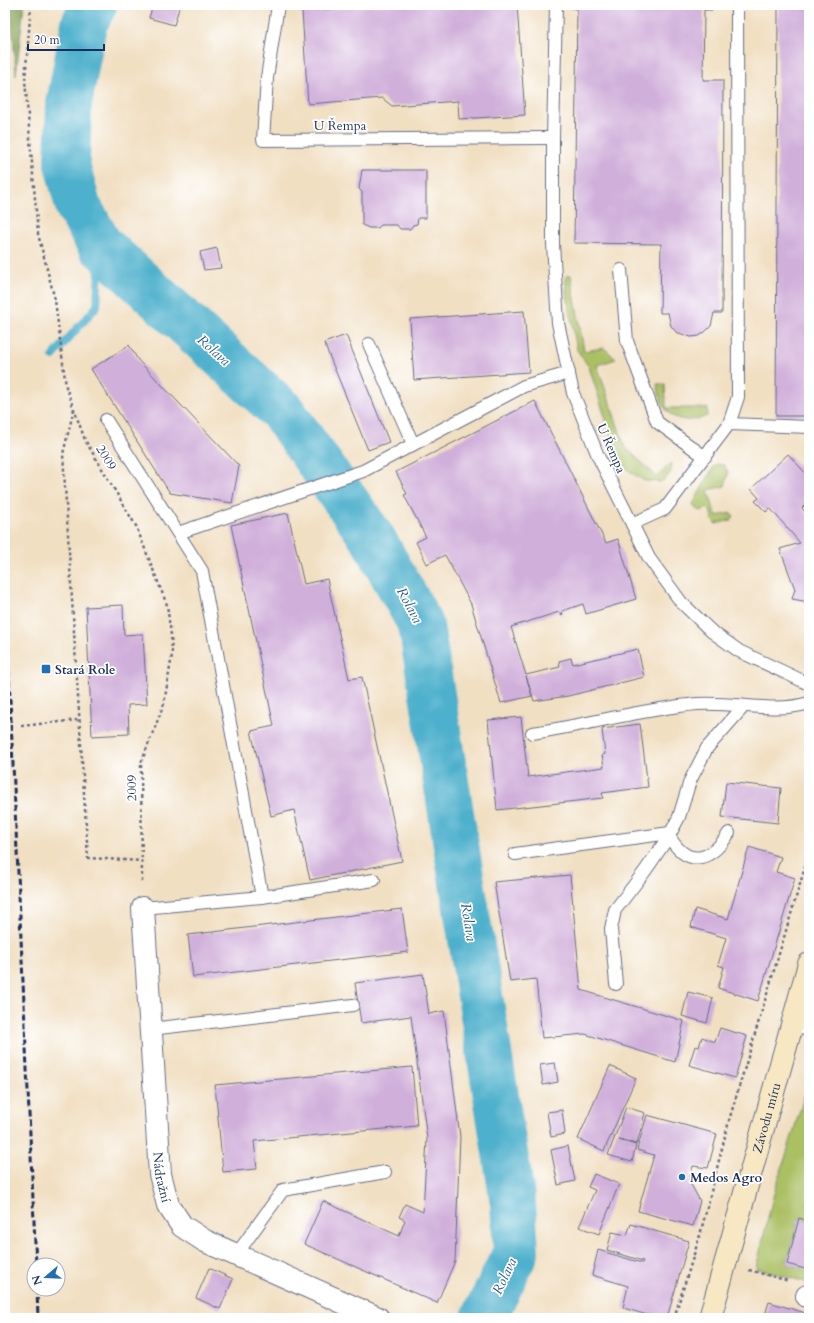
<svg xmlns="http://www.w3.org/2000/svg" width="814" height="1323" font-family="Cardo,serif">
  <rect width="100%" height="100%" fill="#fff"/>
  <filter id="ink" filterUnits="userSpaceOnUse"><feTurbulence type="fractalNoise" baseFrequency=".025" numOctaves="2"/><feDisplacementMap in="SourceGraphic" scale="8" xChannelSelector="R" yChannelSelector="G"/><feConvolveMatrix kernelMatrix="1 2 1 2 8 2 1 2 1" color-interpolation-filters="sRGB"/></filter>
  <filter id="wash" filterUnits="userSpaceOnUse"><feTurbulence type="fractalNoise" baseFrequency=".012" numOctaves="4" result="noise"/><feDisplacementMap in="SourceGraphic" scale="16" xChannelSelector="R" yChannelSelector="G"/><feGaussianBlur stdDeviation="0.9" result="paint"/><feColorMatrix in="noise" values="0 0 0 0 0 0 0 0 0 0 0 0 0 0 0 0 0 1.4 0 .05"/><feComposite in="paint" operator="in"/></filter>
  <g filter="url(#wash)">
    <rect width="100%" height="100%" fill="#f1dfc2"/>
    <g fill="#abbf63" stroke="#637760">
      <path d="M571,275L584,351L604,348L616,359L597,365L625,447L657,477L671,463C674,471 668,477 661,482L645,481L636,476L626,468L615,448L589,367L577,350L566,291V276Z"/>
      <path d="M657,384H665L666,408H708L707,416C693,422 675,423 665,408C660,402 659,392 657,384Z"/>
      <path d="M718,464L725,466L728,474L725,486L708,490L716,516L731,513L734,516L731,520L716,524L714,523L709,508L700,511L695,508L693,504L714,466Z"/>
      <path d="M809,1081V1221L799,1218L787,1264L809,1270V1283L756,1268L773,1197Z"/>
    </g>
    <path fill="#88a659" stroke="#526a5c" d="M11,5H24L16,76Z"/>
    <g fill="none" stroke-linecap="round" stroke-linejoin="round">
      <path stroke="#4db0cc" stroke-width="8" d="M53,356L97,306L100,245"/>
      <path stroke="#4db0cc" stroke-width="46" d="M94,5L84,24L69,104L67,164L78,206L100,245L282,411L373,539L421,625L513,1203L516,1252L484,1318"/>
    </g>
    <g id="blocks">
      <g fill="#d0afda">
        <path d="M153,5H180L174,25L149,18Z"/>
        <path d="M384,5H517L525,115L459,119L458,101L392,106L382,98L308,104L302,11Z"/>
        <path d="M572,5H712V10H704L703,80H723L722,313H714L711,326L705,332L699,336L691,337L676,332L671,326L668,313H660L661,244L574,243L577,9L572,8Z"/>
        <path d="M778,5H809L808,416H776Z"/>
        <path d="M362,170H426V218H418L417,224L413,225L410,229H400L397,225H381L378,228H369L362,225V192L359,189Z"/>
        <path d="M217,248L221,268L204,270L200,252Z"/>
        <path d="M524,311L529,372L414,380L410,319Z"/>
        <path d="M346,335L389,442L368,450L324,343Z"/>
        <path d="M129,345L138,360L239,466L232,503L170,493L91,369Z"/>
        <path d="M535,401L606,543L618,539L636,599L586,614L583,604L562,611L563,614L560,615L559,612L511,627L526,675L560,667L559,661L571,658L573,664L638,649L644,677L568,696L534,701L526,676L532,696L501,703L471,604L445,555L427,564L416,542L426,537L404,495L407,494L396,472Z"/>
        <path d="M788,454L809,477V501L802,508L809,517V602L792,599L795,589L780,549L800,543L770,508L766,512L755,501L759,498L751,489Z"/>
        <path d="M288,513L304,584L327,579L349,679L362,677L402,861L310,880L294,810L271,816L251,731L274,726L231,525Z"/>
        <path d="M123,605L124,635L143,634L147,704L128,705L129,734L92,736L86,607Z"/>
        <path d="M521,717L528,777L604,767L602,755L605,754L602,729L640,724L648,787L602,793L603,798L497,810L488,720Z"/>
        <path d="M726,782L781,788L778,823L722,817Z"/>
        <path d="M749,847L781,857L776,872L795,878L758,1001L718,988L724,967L718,965L726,938L691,927L695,909L728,919Z"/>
        <path d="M570,875L581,990L684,1021L675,1062L585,1034L542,1038L536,979L510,982L494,882Z"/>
        <path d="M402,909L408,952L193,977L188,935Z"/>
        <path d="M423,974L429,1014L444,1011L460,1137L455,1261L437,1303L304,1244L323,1201L399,1236L405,1220L399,1217L405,1204L423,1212L427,1139L411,1016L361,1023L355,983Z"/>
        <path d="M688,992L713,998L707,1023L682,1016Z"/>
        <path d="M720,1028L747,1036L735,1078L689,1065L695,1046L699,1047L702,1037L715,1042Z"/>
        <path d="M555,1063L558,1082L543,1085L540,1065Z"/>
        <path d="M610,1066L636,1078L604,1151L578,1139Z"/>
        <path d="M412,1067L417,1126L254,1141L257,1169L223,1172L215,1085Z"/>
        <path d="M626,1107L645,1113L637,1144L619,1140L636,1145L632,1162L608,1155Z"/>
        <path d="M562,1110L565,1134L551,1137L547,1112Z"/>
        <path d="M647,1115L717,1134L708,1168L693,1166L689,1181L700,1201L693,1226L638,1211L654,1155L637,1150Z"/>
        <path d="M568,1146L575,1181L558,1185L551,1150Z"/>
        <path d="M594,1174L619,1184L599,1234L579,1227L595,1190L588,1187Z"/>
        <path d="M799,1218L809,1221V1270L787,1264Z"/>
        <path d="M631,1224L689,1241L667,1318H658L623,1308L628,1286L592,1275L598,1250L642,1263L643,1261L607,1250L612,1232L627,1235Z"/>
        <path d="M209,1268L233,1279L220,1309L196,1298Z"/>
        <path d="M769,1302L809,1314V1318H764Z"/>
      </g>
    </g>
  </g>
  <g filter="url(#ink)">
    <use href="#blocks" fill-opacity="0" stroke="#666d81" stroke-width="1"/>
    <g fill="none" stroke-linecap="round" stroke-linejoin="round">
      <defs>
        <g id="lane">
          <path d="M278,5L267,78L263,140L553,138"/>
          <path d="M556,5L553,138V244L558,323L573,393L598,456L649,558L681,602L711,631L739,651L809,684"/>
          <path d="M621,270L627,341L657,422L705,457"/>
          <path d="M369,344L413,444"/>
          <path d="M106,420L202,571L262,897"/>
          <path d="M729,424L809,427"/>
          <path d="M632,524L665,509L729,424L738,397L737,5"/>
          <path d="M178,533L363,471L524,386L569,373"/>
          <path d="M532,733C587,725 642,709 697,704C734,701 773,714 809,703"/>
          <path d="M669,836C688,869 711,861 729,833"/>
          <path d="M515,854L670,833"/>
          <path d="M143,908L262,897L374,880"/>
          <path d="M616,984L611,929L615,910L645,871L669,836L679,817L690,781L707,748L744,706"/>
          <path d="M151,1029L353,1005"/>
          <path d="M236,1255L283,1190L385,1172"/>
        </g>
        <g id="street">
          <path id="s1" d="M143,908L160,1174L168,1205L182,1226L205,1241L378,1318"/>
          <path d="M794,1020L809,1025"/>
          <path d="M807,1296H809"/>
        </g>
        <g id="secondary">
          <path id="s2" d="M710,1318L809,964"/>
        </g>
      </defs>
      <use href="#lane" stroke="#666d81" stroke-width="14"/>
      <use href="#street" stroke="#666d81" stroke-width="24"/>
      <use href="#secondary" stroke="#666d81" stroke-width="24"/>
      <g stroke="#666d81" stroke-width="2.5" stroke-dasharray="3 3" stroke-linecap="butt">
        <path d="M31,5L25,80L38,234L55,300L66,387L85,440L136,526L167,605L171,635L172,655L164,704L141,763L142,884"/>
        <path d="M74,409L63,454L88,858L142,861"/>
        <path d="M21,726L78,720"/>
        <path d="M749,1270L789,1281"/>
        <path d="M674,1318L700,1235L730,1117L809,854"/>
      </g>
      <use href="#lane" stroke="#fff" stroke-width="12"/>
      <use href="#street" stroke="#fff" stroke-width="22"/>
      <use href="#secondary" stroke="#f7e8c3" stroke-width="22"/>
      <g stroke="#1b2f5e" stroke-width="3" stroke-dasharray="6 3" stroke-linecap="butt">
        <path d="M5,590L36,1265"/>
        <path d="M37,1289L38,1318"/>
      </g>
    </g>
  </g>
  <g fill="#1f6fb2" stroke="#fff" stroke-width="1.5">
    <rect x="41" y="664" width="10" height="10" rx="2"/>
    <circle cx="682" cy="1177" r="4"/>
  </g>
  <g text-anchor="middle" stroke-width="3.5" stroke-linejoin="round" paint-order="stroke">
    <g font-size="13" fill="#1b2f5e" stroke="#fff">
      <text x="340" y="130">U Řempa</text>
      <text transform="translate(612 448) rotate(66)" y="5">U Řempa</text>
      <text transform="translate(107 457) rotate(59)" y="5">2009</text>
      <text transform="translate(131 788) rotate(-91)" y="5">2009</text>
      <text dy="5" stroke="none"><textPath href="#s2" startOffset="208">Závodu míru</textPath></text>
      <text dy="5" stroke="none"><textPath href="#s1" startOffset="270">Nádražní</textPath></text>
    </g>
    <g font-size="13" font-weight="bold" fill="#1b2f5e" stroke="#fff" text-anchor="start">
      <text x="55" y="674">Stará Role</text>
      <text x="690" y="1182">Medos Agro</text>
    </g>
    <g font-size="14" font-style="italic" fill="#2c5c84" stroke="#fff">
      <text transform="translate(214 350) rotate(42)" y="5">Rolava</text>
      <text transform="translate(410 605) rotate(62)" y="5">Rolava</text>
      <text transform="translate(469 922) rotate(81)" y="5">Rolava</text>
      <text transform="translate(504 1276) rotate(-65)" y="5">Rolava</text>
    </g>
  </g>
  <rect width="814" height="1323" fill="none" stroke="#fff" stroke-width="20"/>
  <g transform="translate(46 1277) rotate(251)"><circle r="19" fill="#ffffff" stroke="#a4acbf"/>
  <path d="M0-3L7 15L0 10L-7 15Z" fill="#1f6fb2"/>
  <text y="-6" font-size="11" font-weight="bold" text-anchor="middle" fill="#1b2f5e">N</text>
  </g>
  <path d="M28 44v6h76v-6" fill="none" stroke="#1b2f5e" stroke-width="2"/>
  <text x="34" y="44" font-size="12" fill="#1b2f5e" stroke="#ffffff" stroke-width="3" paint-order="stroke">20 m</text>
</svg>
